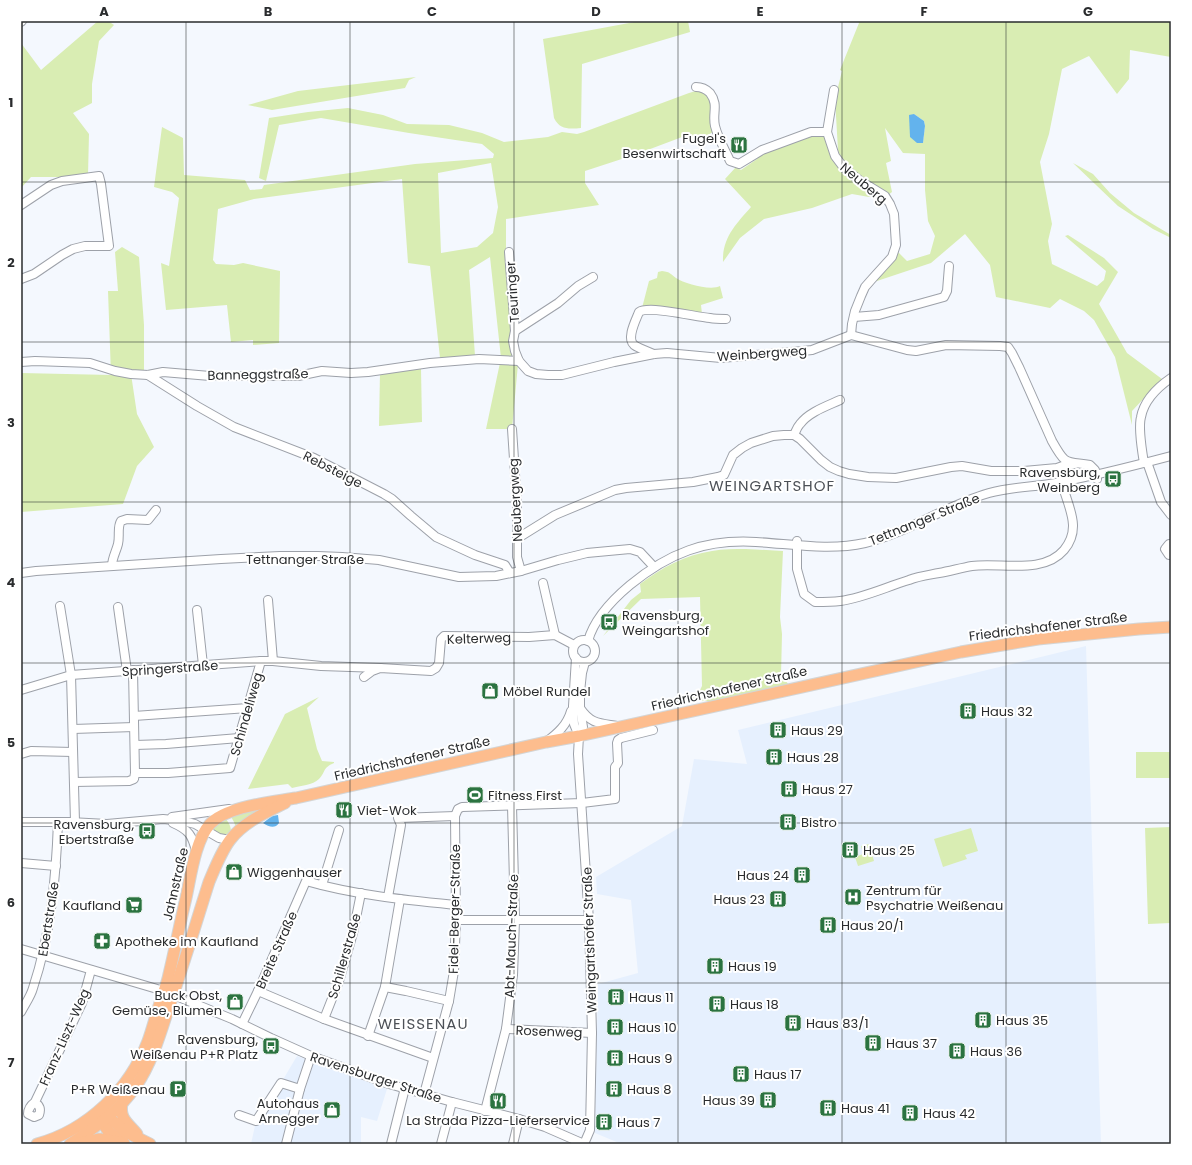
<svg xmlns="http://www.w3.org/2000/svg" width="1192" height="1165" font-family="Poppins,sans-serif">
  <rect width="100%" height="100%" fill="#f4f8fe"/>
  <g fill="#e6f0fe">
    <path d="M1086,646L1101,1144H619V1143L595,1133L598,984L638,973L631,900L597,894L596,877L682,826L694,759L747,764L738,730Z"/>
    <path d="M297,1056L387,1089L377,1121L361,1117V1144H251L256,1121L281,1083Z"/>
  </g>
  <g fill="#d9edb3" fill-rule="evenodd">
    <path d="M98,21H108L114,25L99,41L92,84V103L73,113L89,134L88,175L64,177H31L21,188V43L41,70Z"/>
    <path d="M640,21H688L690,32L582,64L581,128C569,129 560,130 554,118L543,39Z"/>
    <path d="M858,21H1171V57L1130,50L1129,79L1117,94L1089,56L1062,69L1049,134L1040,162L1052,224L1048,241L1052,264L1097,286L1104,280L1106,271L1065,236L1068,235L1104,258L1118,272L1099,304L1127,353L1162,379L1132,411V425L1115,357L1094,320L1084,311L1060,299L1050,308L996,297L990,265L965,234L931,263L874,282L898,252L907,261L930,254L935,236L928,221L925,190V154L903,153L885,128L891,161L886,163L892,192L888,195L856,175L839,157L838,150L835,99L842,71L840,70L859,23ZM914,114L924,121L925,126L923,143Z"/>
    <path d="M416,77L409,80L405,88L272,110L248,105L298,91Z"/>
    <path d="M699,90L706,92L710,96L713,132L696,142L690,134L637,154L585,171V183L599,205L506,219V252L512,353L518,364L512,429H486L501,358L490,257L469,270L475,356L440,358L430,266L408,263L402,179L254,199L218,209L213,260L216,264L234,265L243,263L280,271L279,343L253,345V340L231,342L227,305L166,310L161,263L169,266L179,198L172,192L154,187L162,127L183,138L184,175L245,180L250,190L262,189L264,185L415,164L493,158L494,154L482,144L409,133L321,118L279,125L266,181L259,178L269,118L308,112L348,108L383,115L407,124L449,125L482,133L504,142L548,137L562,132L577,134L584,132L689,93ZM491,163L498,207L493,233L477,247L441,253L438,173Z"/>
    <path d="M818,134L827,139L832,158L878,195L869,197L852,194L812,208L764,219L740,238L723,262C722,238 736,224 751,207L725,179L736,167L741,170L757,159L762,150Z"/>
    <path d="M1073,163L1093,174L1110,193L1134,213L1171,235V238L1153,229L1118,206Z"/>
    <path d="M122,247L139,257L144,325V372L131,374L137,414L154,447L137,466L123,504L21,512V373L111,375L108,291H118L115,252Z"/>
    <path d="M662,271C671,272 670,274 676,278C685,284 711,291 720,286L723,298L701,305L702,314L642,308L649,281L657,278L658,272Z"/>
    <path d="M421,369L422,422L379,426L380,372Z"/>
    <path d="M746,549L783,551L780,617L782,634L781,675L789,685L713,701H685L686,699L699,692L702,686L700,597L641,599L603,636L631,600L641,592L640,584C661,568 685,555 712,551C723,549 735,549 746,549Z"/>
    <path d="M319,697L307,708L317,749L322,761L334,762V763C322,768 326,772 319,779C313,785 300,786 292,788L288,784L248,789L285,714Z"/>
    <path d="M1171,752V778H1136V752Z"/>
    <path d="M266,808L236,828L234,822L230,815Z"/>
    <path d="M226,819C230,825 232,828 230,835L222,836L210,829Z"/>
    <path d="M1171,827V923L1148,924L1145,828Z"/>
    <path d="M971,828L978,851L965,855L967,859L943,867L934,839Z"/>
    <path d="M869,844L874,861L858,866L855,857L863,854L861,846Z"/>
  </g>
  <g fill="#63b3ed">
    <path d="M914,114L924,121L925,126L923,143H917L910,137L909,115Z"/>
    <path d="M278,815L279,823C275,829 269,827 263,823L272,816Z"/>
  </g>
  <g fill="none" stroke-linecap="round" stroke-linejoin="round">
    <defs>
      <g id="minor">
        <path d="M21,22L22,21"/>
        <path d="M696,87C702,87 706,89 710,93C719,105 712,113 715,126C718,138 725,150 730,161L739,164L762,150L811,132H827"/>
        <path d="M834,90L827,132L835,156L844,168L859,180L885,196L890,204L894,214L896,245L892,257L872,279L865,287L861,296L855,311L852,324L851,335"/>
        <path d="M21,205L51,185L62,181L99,176L101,184L109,246H85L73,249L62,255L34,274L21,279"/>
        <path d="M509,252L515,331"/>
        <path d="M593,277L578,286L558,303L515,331L513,341L515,351L519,361L528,371L536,374L548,375H562L614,362L654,354L667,353L721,358L803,351L812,350L851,335L907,350L916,351L946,345L1000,346L1008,347L1012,353L1019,367L1052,441C1066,466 1065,461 1090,465L1095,470L1097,479"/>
        <path d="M854,317L879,315L944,297L947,291L949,266"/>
        <path d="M654,354C649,352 638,348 634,345C626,338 636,320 639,312C649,305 696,317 710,318C715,319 721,319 726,319"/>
        <path d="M21,362L35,361L90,363L115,371L131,374L148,375L163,372L210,376H298L322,371L351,373L368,372L430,363L479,359L519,361"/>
        <path d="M148,375L197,406L234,427L314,458L384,494L392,499L411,516L436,537L475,555L505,565L510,573"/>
        <path d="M512,429L517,504V557L521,571"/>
        <path d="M794,435C796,431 797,427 800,424C809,412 827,406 840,400"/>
        <path d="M1147,462L1161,502L1171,515"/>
        <path d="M1144,463C1142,451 1138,428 1141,417C1144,401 1158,387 1171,378"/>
        <path d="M518,538L555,515L615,490L626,488L693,482L718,477L724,475L733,455L742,448L751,443L773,436L784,435H794L800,439L821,460L830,467L839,471L849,474L868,477L896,478L951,467L962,466L991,471H1024L1057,468L1068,464H1075"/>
        <path d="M797,541V569L804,594L815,602C823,602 832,602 840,601C863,598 886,587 909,580C919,576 929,575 939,573C950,571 961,568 972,566C1000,562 1043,575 1064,550C1084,526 1065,503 1061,478"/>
        <path d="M1171,544H1169L1165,549L1169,555H1171"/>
        <path d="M112,566C112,558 116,552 118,544C120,536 117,527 121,521L127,519L148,520L156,510"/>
        <path d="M21,573L36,571L221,559L280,556H318L342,557L379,560L459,577L496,576L521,571L558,560L587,553L630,549L640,552L654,567"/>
        <path d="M543,583L555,635"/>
        <path d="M268,600L273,661"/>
        <path d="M60,606L71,675L75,822"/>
        <path d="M118,607L127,671"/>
        <path d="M197,610L203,665"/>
        <circle cx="584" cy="651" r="11"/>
        <path d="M588,641C594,619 612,600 630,585C669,553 705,539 756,542C792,544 829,551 865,543C908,533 946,505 989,493C1011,487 1034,487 1056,483C1095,476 1133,466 1171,456"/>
        <path d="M576,658L573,706L574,724L579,736"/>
        <path d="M364,677L372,671L380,668L431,671L436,668L439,663L441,639L444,636L529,637L555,635L574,645"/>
        <path d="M21,690L71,675L261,661H273L321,666L380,668"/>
        <path d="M580,708C591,724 599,723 617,726"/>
        <path d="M134,716L248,708"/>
        <path d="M73,729L134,727"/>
        <path d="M546,742C558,733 567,725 571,711"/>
        <path d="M135,745L166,744L239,738"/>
        <path d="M21,754L31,751L73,752"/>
        <path d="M135,773H168L230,768L261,661"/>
        <path d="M74,782L129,781L134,779L135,773L133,670"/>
        <path d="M172,817L229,809"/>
        <path d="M21,822H70L107,824L163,819L183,821L195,824L219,838L230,840"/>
        <path d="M173,823C189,830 192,835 196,851"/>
        <path d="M21,863L56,866"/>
        <path d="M322,885L339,830"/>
        <path d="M388,897L401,825L398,818L455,816"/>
        <path d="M456,920H589"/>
        <path d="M21,949L164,991L232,1019L271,1038L311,1056L389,1084L452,1102L519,1119L545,1127L584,1144"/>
        <path d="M385,987L406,991L449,1001"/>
        <path d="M258,991L324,1019L433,1058"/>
        <path d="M21,1012C25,1004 31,996 33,988C51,934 56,877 58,822"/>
        <path d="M324,1019L339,981L353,933L361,893"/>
        <path d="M242,1024L258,991L306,881C354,895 406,900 456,905"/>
        <path d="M506,1029L592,1033"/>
        <path d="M368,1036L385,987L400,899"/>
        <path d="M424,1094L449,1001L454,971L456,920L455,816L458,809L462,807L582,803L615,799V767L618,763L617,743L618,740L621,738L653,730"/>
        <path d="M35,1102C40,1106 41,1109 39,1115L34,1117L28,1114C28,1109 31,1105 35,1102L82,1003L91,970"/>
        <path d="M485,1111L506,1029L513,975L515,920L512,806"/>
        <path d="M239,1115L256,1121L281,1083L300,1089"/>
        <path d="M286,1144L300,1089L311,1056"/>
        <path d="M391,1144L405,1088"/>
        <path d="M441,1144L452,1102"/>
        <path d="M513,1144L519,1119"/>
        <path d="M584,1144L590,1130L592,1033L589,920L578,754L579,736L583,727L580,708V692L582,673L585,662"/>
      </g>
      <g id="major">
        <path d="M122,1103C119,1119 128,1123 137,1134"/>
        <path d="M102,1115V1122L108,1131L122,1142"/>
        <path d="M102,1116L108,1117L126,1132L150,1144"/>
        <path d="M37,1144C88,1130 129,1090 148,1041C152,1030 155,1018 159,1006C162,996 167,985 169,974C175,949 180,923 186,898C191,875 195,841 210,824C226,806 273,802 296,798L546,742L579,736L961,652L1038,639L1139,629L1171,627"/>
        <path d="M70,1144C96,1127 118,1112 136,1086C151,1064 159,1038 167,1013C182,970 195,926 209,882C215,868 221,852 230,840C244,822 265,813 285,803"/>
        <path d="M74,1144L100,1139L124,1143"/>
      </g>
    </defs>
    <use href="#minor" stroke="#9da1a9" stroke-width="10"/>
    <use href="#major" stroke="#d4d5d5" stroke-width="13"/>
    <use href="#minor" stroke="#fff" stroke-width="8"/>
    <use href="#major" stroke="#fdbd8e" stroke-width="11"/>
  </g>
  <path fill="none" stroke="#2a2c2e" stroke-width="1" stroke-opacity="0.55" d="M186,21V1144M350,21V1144M514,21V1144M678,21V1144M842,21V1144M1006,21V1144M21,182H1171M21,342H1171M21,502H1171M21,663H1171M21,823H1171M21,983H1171"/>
  <defs>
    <symbol id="restaurant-square" viewBox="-11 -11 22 22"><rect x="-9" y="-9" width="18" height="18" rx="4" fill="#2b7340" stroke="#fff"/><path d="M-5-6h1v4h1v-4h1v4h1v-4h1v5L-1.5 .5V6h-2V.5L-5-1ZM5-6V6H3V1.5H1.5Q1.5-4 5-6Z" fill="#fff"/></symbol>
    <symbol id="bus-square" viewBox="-11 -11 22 22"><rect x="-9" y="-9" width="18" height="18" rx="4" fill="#2b7340" stroke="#fff"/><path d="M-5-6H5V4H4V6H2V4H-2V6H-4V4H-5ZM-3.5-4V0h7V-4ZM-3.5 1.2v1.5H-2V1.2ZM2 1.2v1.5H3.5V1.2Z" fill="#fff"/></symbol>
    <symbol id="shop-square" viewBox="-11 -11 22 22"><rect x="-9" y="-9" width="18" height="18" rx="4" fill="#2b7340" stroke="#fff"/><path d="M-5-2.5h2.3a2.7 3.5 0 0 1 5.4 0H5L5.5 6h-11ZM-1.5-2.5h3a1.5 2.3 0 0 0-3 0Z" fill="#fff"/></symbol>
    <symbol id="building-square" viewBox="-11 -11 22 22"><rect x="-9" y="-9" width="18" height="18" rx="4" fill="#2b7340" stroke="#fff"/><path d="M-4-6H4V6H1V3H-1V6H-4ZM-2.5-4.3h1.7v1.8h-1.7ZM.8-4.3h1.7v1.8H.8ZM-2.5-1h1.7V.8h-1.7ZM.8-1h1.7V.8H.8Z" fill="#fff"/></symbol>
    <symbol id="stadium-square" viewBox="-11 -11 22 22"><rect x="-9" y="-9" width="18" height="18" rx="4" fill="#2b7340" stroke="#fff"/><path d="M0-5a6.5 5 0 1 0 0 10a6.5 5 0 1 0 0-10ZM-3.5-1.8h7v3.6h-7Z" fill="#fff"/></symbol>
    <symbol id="hospital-square" viewBox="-11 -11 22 22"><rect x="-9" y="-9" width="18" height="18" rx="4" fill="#2b7340" stroke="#fff"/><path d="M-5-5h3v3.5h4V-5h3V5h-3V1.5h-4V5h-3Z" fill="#fff"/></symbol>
    <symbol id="supermarket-square" viewBox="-11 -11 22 22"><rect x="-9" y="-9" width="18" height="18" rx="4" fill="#2b7340" stroke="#fff"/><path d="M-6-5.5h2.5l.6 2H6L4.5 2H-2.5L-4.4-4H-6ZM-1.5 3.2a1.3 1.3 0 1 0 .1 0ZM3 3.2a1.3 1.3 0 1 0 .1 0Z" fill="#fff"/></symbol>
    <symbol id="pharmacy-square" viewBox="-11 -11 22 22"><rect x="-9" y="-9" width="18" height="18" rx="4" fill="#2b7340" stroke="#fff"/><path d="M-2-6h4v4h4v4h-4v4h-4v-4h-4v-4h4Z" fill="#fff"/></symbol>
    <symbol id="parking-square" viewBox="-11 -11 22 22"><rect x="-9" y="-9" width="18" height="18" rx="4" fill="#2b7340" stroke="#fff"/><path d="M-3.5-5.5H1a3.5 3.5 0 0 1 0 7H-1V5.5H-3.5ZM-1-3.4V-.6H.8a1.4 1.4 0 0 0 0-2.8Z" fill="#fff"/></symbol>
  </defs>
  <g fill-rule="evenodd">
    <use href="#restaurant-square" x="729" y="135" width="20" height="20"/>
    <use href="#bus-square" x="1103" y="469" width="20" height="20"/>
    <use href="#bus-square" x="599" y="612" width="20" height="20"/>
    <use href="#shop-square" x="480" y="681" width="20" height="20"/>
    <use href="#building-square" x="958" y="701" width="20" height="20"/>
    <use href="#building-square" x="768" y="720" width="20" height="20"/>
    <use href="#building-square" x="764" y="747" width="20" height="20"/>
    <use href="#building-square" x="779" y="779" width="20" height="20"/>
    <use href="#stadium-square" x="465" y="785" width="20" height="20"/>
    <use href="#restaurant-square" x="334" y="800" width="20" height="20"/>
    <use href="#building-square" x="778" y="812" width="20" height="20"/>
    <use href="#bus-square" x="137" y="821" width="20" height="20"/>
    <use href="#building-square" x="840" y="840" width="20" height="20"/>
    <use href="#shop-square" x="224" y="862" width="20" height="20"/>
    <use href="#building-square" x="792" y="865" width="20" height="20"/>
    <use href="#hospital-square" x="843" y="887" width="20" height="20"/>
    <use href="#building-square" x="768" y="889" width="20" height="20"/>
    <use href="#supermarket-square" x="124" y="895" width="20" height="20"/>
    <use href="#building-square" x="818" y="915" width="20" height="20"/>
    <use href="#pharmacy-square" x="92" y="931" width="20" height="20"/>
    <use href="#building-square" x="705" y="956" width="20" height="20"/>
    <use href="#building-square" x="606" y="987" width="20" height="20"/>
    <use href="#shop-square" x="225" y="992" width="20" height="20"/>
    <use href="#building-square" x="707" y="994" width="20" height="20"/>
    <use href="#building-square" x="973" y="1010" width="20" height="20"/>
    <use href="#building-square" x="783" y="1013" width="20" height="20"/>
    <use href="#building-square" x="605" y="1017" width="20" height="20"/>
    <use href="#building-square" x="863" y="1033" width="20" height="20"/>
    <use href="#bus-square" x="261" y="1036" width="20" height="20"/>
    <use href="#building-square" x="947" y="1041" width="20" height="20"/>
    <use href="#building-square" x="605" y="1048" width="20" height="20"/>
    <use href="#building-square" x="731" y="1064" width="20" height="20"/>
    <use href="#parking-square" x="168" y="1079" width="20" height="20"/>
    <use href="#building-square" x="604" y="1079" width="20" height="20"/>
    <use href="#building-square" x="758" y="1090" width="20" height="20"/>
    <use href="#restaurant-square" x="488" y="1091" width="20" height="20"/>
    <use href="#building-square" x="818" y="1098" width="20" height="20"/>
    <use href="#shop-square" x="322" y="1100" width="20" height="20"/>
    <use href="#building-square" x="900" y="1103" width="20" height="20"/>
    <use href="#building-square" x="594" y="1112" width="20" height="20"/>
  </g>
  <g text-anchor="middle" stroke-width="4" stroke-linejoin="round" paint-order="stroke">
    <g font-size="13" fill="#2a2c2e" stroke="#fff" text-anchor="start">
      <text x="726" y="143" text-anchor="end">Fugel's<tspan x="726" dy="15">Besenwirtschaft</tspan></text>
      <text x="1100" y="477" text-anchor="end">Ravensburg,<tspan x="1100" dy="15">Weinberg</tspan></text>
      <text x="622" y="620">Ravensburg,<tspan x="622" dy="15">Weingartshof</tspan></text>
      <text x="503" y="696">Möbel Rundel</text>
      <text x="981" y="716">Haus 32</text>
      <text x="791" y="735">Haus 29</text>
      <text x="787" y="762">Haus 28</text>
      <text x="802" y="794">Haus 27</text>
      <text x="488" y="800">Fitness First</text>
      <text x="357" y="815">Viet-Wok</text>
      <text x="801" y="827">Bistro</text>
      <text x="134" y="829" text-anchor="end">Ravensburg,<tspan x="134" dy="15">Ebertstraße</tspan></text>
      <text x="863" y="855">Haus 25</text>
      <text x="247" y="877">Wiggenhauser</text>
      <text x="789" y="880" text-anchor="end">Haus 24</text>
      <text x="866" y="895">Zentrum für<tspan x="866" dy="15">Psychatrie Weißenau</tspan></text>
      <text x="765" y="904" text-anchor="end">Haus 23</text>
      <text x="121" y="910" text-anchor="end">Kaufland</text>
      <text x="841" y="930">Haus 20/1</text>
      <text x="115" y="946">Apotheke im Kaufland</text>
      <text x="728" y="971">Haus 19</text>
      <text x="222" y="1000" text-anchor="end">Buck Obst,<tspan x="222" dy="15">Gemüse, Blumen</tspan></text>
      <text x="629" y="1002">Haus 11</text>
      <text x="730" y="1009">Haus 18</text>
      <text x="996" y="1025">Haus 35</text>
      <text x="806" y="1028">Haus 83/1</text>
      <text x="628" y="1032">Haus 10</text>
      <text x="258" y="1044" text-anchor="end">Ravensburg,<tspan x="258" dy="15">Weißenau P+R Platz</tspan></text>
      <text x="886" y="1048">Haus 37</text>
      <text x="970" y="1056">Haus 36</text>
      <text x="628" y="1063">Haus 9</text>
      <text x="754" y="1079">Haus 17</text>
      <text x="165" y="1094" text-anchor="end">P+R Weißenau</text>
      <text x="627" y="1094">Haus 8</text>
      <text x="755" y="1105" text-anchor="end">Haus 39</text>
      <text x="319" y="1108" text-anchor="end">Autohaus<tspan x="319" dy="15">Arnegger</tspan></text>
      <text x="841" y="1113">Haus 41</text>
      <text x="923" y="1118">Haus 42</text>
      <text x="498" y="1125" text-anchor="middle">La Strada Pizza-Lieferservice</text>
      <text x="617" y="1127">Haus 7</text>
    </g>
    <g font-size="13" fill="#2a2c2e" stroke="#fff">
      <text transform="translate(864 183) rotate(40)" y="5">Neuberg</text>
      <text transform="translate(512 292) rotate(-94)" y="5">Teuringer</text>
      <text transform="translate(762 353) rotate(-4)" y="5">Weinbergweg</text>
      <text transform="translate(258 374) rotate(-1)" y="5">Banneggstraße</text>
      <text transform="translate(333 469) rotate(27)" y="5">Rebsteige</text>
      <text transform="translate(515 500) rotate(-93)" y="5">Neubergweg</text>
      <text transform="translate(924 519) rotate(-22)" y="5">Tettnanger Straße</text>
      <text x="305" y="564">Tettnanger Straße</text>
      <text transform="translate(1048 626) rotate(-7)" y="5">Friedrichshafener Straße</text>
      <text transform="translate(479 638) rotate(-2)" y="5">Kelterweg</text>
      <text transform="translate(170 668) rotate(-4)" y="5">Springerstraße</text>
      <text transform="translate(729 688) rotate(-13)" y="5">Friedrichshafener Straße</text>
      <text transform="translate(246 714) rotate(-74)" y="5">Schindeliweg</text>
      <text transform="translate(412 758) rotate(-13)" y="5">Friedrichshafener Straße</text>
      <text transform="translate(175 884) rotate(-77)" y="5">Jahnstraße</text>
      <text transform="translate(454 909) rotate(-89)" y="5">Fidel-Berger-Straße</text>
      <text transform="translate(48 919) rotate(-81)" y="5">Ebertstraße</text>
      <text transform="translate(511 936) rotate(-88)" y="5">Abt-Mauch-Straße</text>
      <text transform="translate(589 940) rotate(-92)" y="5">Weingartshofer Straße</text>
      <text transform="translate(276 950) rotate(-66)" y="5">Breite Straße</text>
      <text transform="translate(344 956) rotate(-74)" y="5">Schillerstraße</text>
      <text transform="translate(549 1031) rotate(2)" y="5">Rosenweg</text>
      <text transform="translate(64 1037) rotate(-66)" y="5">Franz-Liszt-Weg</text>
      <text transform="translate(376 1077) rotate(18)" y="5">Ravensburger Straße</text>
    </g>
    <g font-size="15" letter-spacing="1" fill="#4d5157" stroke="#fff">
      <text x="772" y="491">WEINGARTSHOF</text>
      <text x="423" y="1029">WEISSENAU</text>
    </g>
  </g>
  <rect width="1192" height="1165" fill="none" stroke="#ffffff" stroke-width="44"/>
  <rect x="22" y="22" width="1148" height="1121" fill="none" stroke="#2a2c2e" stroke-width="1.5"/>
  <g font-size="13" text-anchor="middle" font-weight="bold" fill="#2a2c2e">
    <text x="104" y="16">A</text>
    <text x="268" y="16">B</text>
    <text x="432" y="16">C</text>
    <text x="596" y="16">D</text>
    <text x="760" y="16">E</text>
    <text x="924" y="16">F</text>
    <text x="1088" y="16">G</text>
    <text x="11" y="107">1</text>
    <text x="11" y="267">2</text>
    <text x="11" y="427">3</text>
    <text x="11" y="587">4</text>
    <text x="11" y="747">5</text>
    <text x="11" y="907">6</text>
    <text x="11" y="1067">7</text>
  </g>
</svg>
